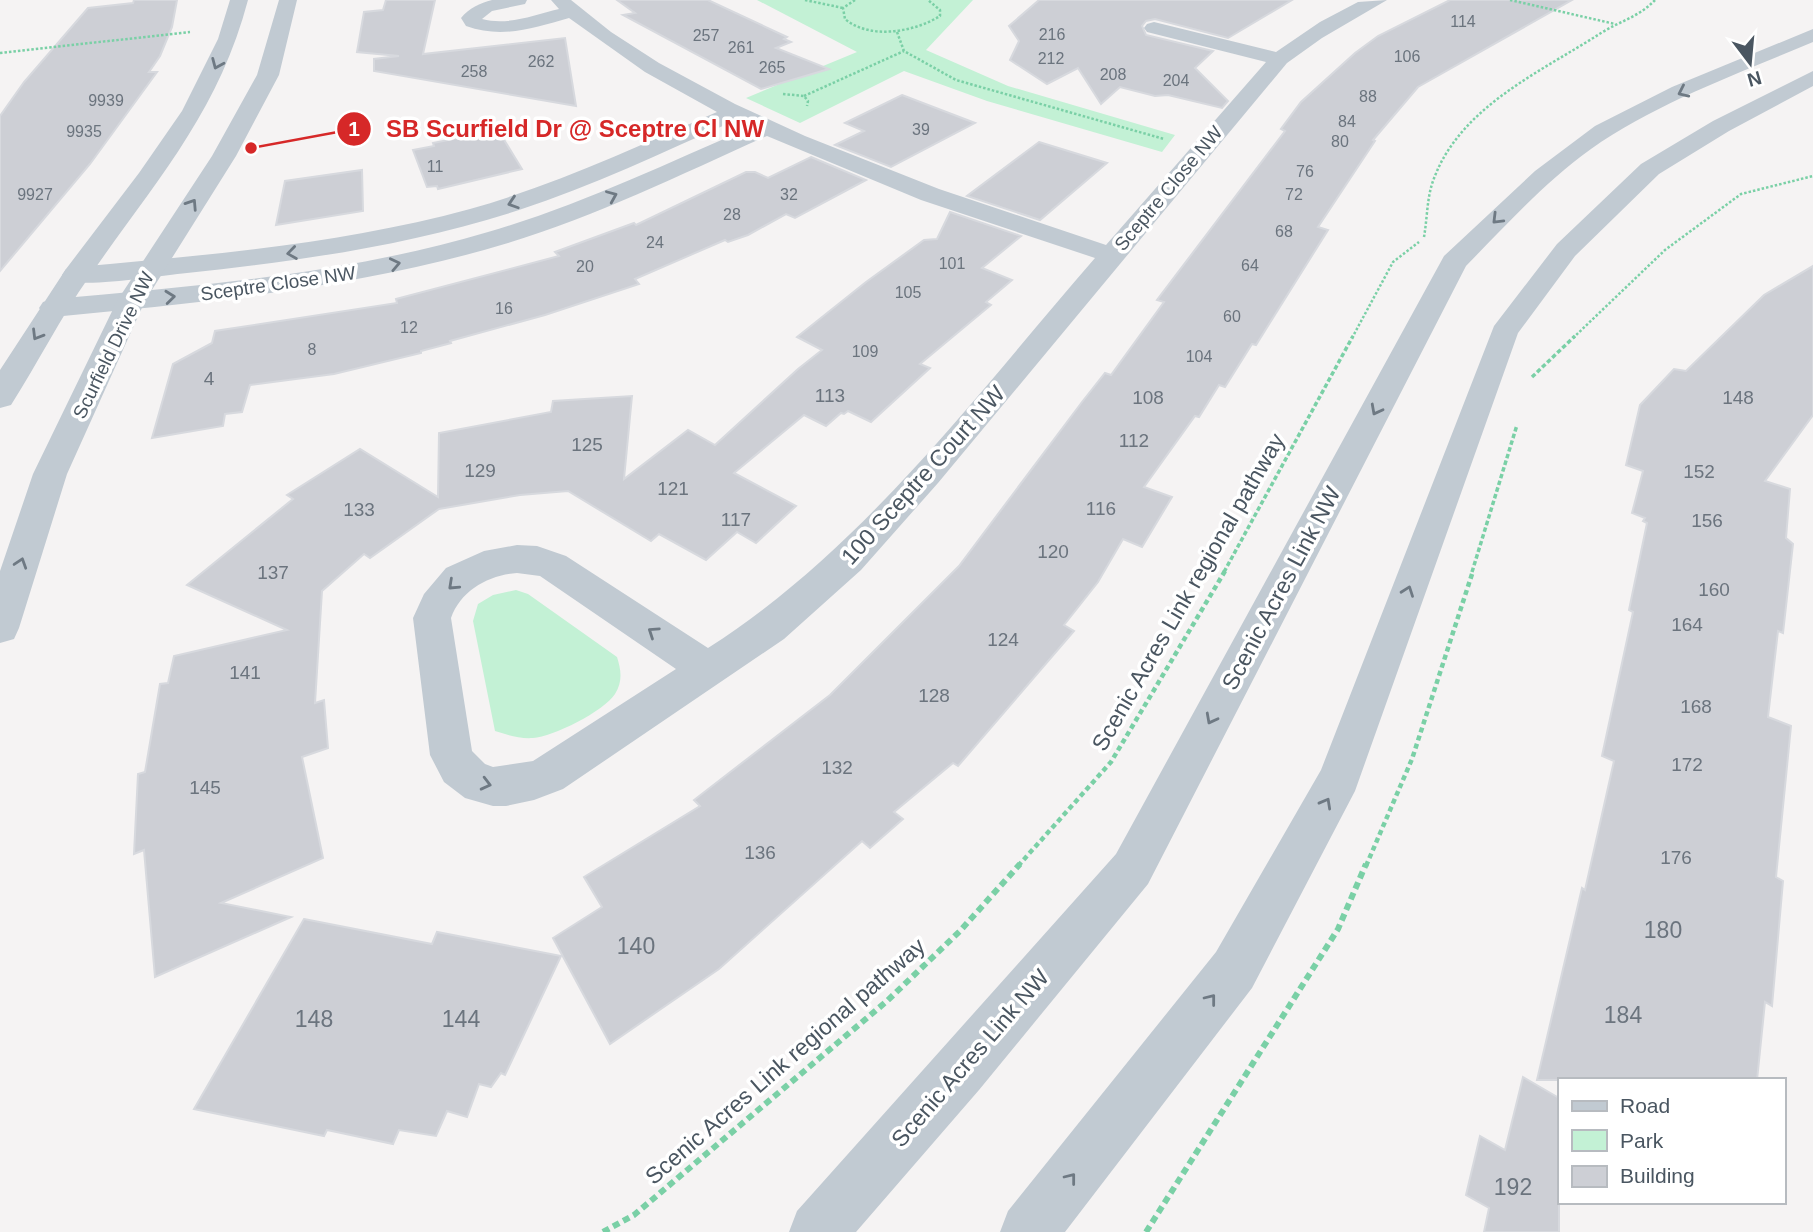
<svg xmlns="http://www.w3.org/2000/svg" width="1813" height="1232" font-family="Helvetica,sans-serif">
  <rect width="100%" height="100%" fill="#f5f3f3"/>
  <g fill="#c3f1d5">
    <path d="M757,0H973L926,50L1008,86L1175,135L1162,152L987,101L904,71L800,123L746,98L857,52Z"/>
    <path d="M516,590L528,594L617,657C621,670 623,681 615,694C604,711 553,737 533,738C520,739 508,735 495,731L473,621L478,604L493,595Z"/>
  </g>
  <g fill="#cdcfd5" stroke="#d7d9de" stroke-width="2">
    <path d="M134,0H177L172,27L160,56L149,72H157L90,164L0,271V116L24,82L88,8L133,3Z"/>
    <path d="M386,0H435L423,54L565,38L576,106L374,71V59L399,56L357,52L364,12L383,10Z"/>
    <path d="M617,0H708L787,37L784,39L791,42L776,48L829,69L761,89L623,15L635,13Z"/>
    <path d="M1039,0H1292L1228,38L1155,19L1146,21L1142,26L1146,35L1213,51L1195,68L1228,101L1222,108L1168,95L1155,96L1120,87L1101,104L1078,68L1047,84L1010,60L1019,41L1009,26Z"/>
    <path d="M1450,0H1572L1418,87L1373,140L1375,141L1318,227L1328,230L1256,345L1252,344L1225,387L1219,385L1199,417L1195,416L1144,487L1172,497L1142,547L1123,539L1098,582L1064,625L1074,631L958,766L953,763L894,812L903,819L870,848L862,841L719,969L610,1044L553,938L602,907L584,877L700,806L694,800L830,695L959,566L1082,402L1105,373L1111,375L1164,302L1157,300L1285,131L1281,129L1301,102L1355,53L1378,36Z"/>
    <path d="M902,95L975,123L891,167L835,145L864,131L845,123Z"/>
    <path d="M498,130L522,169L438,189L437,186L427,187L413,150L434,146L433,143Z"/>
    <path d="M1039,142L1107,163L1040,220L967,196Z"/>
    <path d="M811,157L866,180L795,218L786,214L748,235L728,242L725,240L635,279L639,284L545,315L450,341L451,343L421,351V353L334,374L250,385L242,412L225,414L223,426L152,438L173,364L212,343L215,331L397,303L396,299L559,256L555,252L634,223L636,225L746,172H755L768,178Z"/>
    <path d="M362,170L363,211L276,225L285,181Z"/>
    <path d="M950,212L1021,236L982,268L1012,280L986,302L991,305L920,364L930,368L871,422L848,411L844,414L841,413L826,426L804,415L734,473L796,506L756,543L737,532L706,560L659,534L651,541L568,491L520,495L439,509L370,558L364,554L322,591L315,703L324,700L328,748L302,757L323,858L221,903L291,917L155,977L144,850L134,854L138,774L145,772L160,684L168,683L174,656L287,630L187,585L293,499L287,495L360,449L438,497L439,433L551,412L553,401L632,396L624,479L688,430L715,445L798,369L822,350L797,337L866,282L924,240L937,239Z"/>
    <path d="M1813,266V415L1765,481L1790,489L1786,538L1793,544L1783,633L1778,631L1768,717L1791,726L1776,877L1783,881L1772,1006L1765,1002L1757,1080H1537L1582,888L1585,890L1614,761L1602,756L1633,612L1629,610L1647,523L1643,521L1645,518L1632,513L1643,471L1626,465L1640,405L1674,369L1686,371L1764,295Z"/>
    <path d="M304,919L432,944L437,932L561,956L505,1075L501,1073L491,1087L479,1084L467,1117L447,1111L436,1136L399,1130L393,1144L327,1130L324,1136L194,1109Z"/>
    <path d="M1523,1077L1559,1098V1232H1484L1489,1208L1466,1195L1480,1136L1505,1150Z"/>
  </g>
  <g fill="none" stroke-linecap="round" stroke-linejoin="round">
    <g stroke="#7ad0a6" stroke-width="2.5" stroke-dasharray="2.5 2" stroke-linecap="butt">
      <path d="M805,0L843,8"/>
      <path d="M855,0L843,8L845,19C870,40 914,32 940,16V10L928,0"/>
      <path d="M1510,0L1615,24"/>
      <path d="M897,32L904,51L956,80L1164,139"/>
      <path d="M0,53L190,32"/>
      <path d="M783,94L804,96L808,101L807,106"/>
      <path d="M804,96L904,51"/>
      <path d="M1424,237C1427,220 1427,200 1432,184C1457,108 1539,73 1601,33C1620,21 1639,17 1655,0"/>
      <path d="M1352,338L1393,262L1419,242"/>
      <path d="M1573,338L1665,250L1741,194L1813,176"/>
    </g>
    <g stroke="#7ad0a6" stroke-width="3.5" stroke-dasharray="4.5 2.5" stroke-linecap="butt">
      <path d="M1532,377L1575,336"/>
      <path d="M1224,572L1353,336"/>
      <path d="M1472,572L1517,425"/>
    </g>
    <g stroke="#7ad0a6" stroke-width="4.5" stroke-dasharray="5 3.5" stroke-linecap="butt">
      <path d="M1018,866L1111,762L1225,571"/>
      <path d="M1366,866L1412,759L1473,571"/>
    </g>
    <g stroke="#7ad0a6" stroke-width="6" stroke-dasharray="7 4.5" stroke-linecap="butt">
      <path d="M603,1232L634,1215L887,1001L960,931L1020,864"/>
      <path d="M1146,1232L1338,929L1366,864"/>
    </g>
    <path fill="#c1cad2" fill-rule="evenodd" d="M492,0H527L525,4L492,11L482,19C508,26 534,15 559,9L551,0H571L611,32L659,63L735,104L805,136L939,189L1106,245L1266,62L1147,32L1144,28L1147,24L1154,22L1276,52L1320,22L1358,2L1387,0L1322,38L1287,63L938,483L861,570L784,639L563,789L534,800L506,806H493L465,798L444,782L430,755L413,618L424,594L446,568L484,551L517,545L537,546L566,556L708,648C863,549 975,396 1095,258L921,200L767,136C682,174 597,216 508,243C360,288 206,302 53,317L43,314L39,308L43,302L53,299C199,286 347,274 488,232C578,206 663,165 749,128L734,121C663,152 593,186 519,210C412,245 299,261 187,273C158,276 92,287 66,281L62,275L66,269L76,267C208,255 342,244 470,209C555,185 636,147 717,112L645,72L569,18C534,28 502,39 466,26L461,18C469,8 480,3 492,0ZM517,573L540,576L676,669L533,761L493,767L485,764L472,751L451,618C461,590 489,575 517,573Z"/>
    <g fill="#c1cad2" fill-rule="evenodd">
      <path d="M230,0H248C218,114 154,183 89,277C60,318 38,363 11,405L0,408V370L66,269L139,173L182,111L218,39Z"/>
      <path d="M279,0H297L279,75L236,156L145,301L67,474L19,628L14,639L0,643V571L33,474L117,301L212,156L257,75Z"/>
      <path d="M1813,29V42C1738,74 1658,102 1591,149C1545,182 1506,225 1466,266L1148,884L979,1090L856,1232H789L797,1211L1116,854L1444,256L1535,171L1595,126L1672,87Z"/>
      <path d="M1813,71V86L1729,131L1659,174L1575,256L1518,333L1355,791L1252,988L1065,1232H1000L1008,1211L1216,952L1321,770L1494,326L1557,244L1641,164L1713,121Z"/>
    </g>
  </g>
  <defs><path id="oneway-chevron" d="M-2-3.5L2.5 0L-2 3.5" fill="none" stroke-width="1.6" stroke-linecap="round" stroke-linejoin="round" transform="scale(1.75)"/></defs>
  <g stroke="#6e7983">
    <use href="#oneway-chevron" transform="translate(217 64) rotate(113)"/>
    <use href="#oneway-chevron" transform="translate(1683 92) rotate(155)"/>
    <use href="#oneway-chevron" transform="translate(612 196) rotate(-23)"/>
    <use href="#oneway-chevron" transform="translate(513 203) rotate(162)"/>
    <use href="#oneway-chevron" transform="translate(192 204) rotate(-57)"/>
    <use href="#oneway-chevron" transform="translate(1497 219) rotate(135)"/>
    <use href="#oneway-chevron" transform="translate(292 253) rotate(172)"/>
    <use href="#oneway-chevron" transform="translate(395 264) rotate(-12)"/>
    <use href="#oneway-chevron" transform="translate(170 297) rotate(-6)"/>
    <use href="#oneway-chevron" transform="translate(37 335) rotate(121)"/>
    <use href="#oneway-chevron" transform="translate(1376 410) rotate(118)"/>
    <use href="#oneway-chevron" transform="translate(21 563) rotate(-72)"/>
    <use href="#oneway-chevron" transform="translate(453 585) rotate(137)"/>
    <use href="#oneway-chevron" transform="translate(1408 591) rotate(-70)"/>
    <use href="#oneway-chevron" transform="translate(653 632) rotate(-146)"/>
    <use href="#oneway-chevron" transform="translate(1211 719) rotate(118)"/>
    <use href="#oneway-chevron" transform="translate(486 784) rotate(14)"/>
    <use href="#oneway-chevron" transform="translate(1326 803) rotate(-61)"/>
    <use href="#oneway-chevron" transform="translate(1211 999) rotate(-52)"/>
    <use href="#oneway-chevron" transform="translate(1071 1178) rotate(-52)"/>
  </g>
  <g text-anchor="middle" stroke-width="7" stroke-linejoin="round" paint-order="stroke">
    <g font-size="16" fill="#6b747e">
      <text x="1463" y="27">114</text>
      <text x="1052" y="40">216</text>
      <text x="706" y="41">257</text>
      <text x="741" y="53">261</text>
      <text x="1407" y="62">106</text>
      <text x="1051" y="64">212</text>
      <text x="541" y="67">262</text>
      <text x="772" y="73">265</text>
      <text x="474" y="77">258</text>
      <text x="1113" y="80">208</text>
      <text x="1176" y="86">204</text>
      <text x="1368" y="102">88</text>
      <text x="106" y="106">9939</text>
      <text x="1347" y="127">84</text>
      <text x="921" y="135">39</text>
      <text x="84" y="137">9935</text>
      <text x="1340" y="147">80</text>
      <text x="435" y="172">11</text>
      <text x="1305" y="177">76</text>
      <text x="35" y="200">9927</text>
      <text x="789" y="200">32</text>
      <text x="1294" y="200">72</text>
      <text x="732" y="220">28</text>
      <text x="1284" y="237">68</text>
      <text x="655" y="248">24</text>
      <text x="952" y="269">101</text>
      <text x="1250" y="271">64</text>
      <text x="585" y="272">20</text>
      <text x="908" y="298">105</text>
      <text x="504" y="314">16</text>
      <text x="1232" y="322">60</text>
      <text x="409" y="333">12</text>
      <text x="312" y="355">8</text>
      <text x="865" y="357">109</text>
      <text x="1199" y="362">104</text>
    </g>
    <g font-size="19" fill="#4a5661" stroke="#fff">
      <text transform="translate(1168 188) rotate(-50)" y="7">Sceptre Close NW</text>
      <text transform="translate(278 283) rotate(-8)" y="7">Sceptre Close NW</text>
      <text transform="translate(113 345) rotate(-64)" y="7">Scurfield Drive NW</text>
    </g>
    <g font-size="19" fill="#6b747e">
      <text x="209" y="385">4</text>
      <text x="830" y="402">113</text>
      <text x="1148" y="404">108</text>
      <text x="1738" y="404">148</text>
      <text x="1134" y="447">112</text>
      <text x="587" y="451">125</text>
      <text x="480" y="477">129</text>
      <text x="1699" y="478">152</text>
      <text x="673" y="495">121</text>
      <text x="1101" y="515">116</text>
      <text x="359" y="516">133</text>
      <text x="736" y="526">117</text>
      <text x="1707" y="527">156</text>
      <text x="1053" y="558">120</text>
      <text x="273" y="579">137</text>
      <text x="1714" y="596">160</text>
      <text x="1687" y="631">164</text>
      <text x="1003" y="646">124</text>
      <text x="245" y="679">141</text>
      <text x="934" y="702">128</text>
      <text x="1696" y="713">168</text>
      <text x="1687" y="771">172</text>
      <text x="837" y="774">132</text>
      <text x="205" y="794">145</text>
      <text x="760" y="859">136</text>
      <text x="1676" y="864">176</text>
    </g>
    <g font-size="23" fill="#4a5661" stroke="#fff">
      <text transform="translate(923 475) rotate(-48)" y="8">100 Sceptre Court NW</text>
      <text transform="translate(1281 588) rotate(-62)" y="8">Scenic Acres Link NW</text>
      <text transform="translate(1188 592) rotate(-60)" y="8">Scenic Acres Link regional pathway</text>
      <text transform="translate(970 1058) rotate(-49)" y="8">Scenic Acres Link NW</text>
      <text transform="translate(785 1061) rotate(-41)" y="8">Scenic Acres Link regional pathway</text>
    </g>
    <g font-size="23" fill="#6b747e">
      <text x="1663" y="938">180</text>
      <text x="636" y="954">140</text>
      <text x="1623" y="1023">184</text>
      <text x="314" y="1027">148</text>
      <text x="461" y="1027">144</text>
      <text x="1513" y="1195">192</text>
    </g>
  </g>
  <path fill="none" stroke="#d62828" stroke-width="2.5" d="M251 148L354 129"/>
  <g fill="#d62828" stroke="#fff" stroke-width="2.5">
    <circle cx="251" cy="148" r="7"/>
    <circle cx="354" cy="129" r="18"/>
  </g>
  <g font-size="21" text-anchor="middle" font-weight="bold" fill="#fff">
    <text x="354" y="136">1</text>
  </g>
  <g font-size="24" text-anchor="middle" font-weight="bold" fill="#d62828" stroke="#fff" stroke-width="7" stroke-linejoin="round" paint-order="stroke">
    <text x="575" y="137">SB Scurfield Dr @ Sceptre Cl NW</text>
  </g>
  <rect x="1558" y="1078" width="228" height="126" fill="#ffffff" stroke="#b7bbc0" stroke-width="2"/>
  <rect x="1572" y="1101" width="35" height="10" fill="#c1cad2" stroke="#b7bbc0" stroke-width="2"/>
  <text x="1620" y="1113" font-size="21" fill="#4a5661">Road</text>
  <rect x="1572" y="1130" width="35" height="21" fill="#c3f1d5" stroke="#b7bbc0" stroke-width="2"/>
  <text x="1620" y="1148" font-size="21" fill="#4a5661">Park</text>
  <rect x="1572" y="1166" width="35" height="21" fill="#cdcfd5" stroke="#b7bbc0" stroke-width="2"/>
  <text x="1620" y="1183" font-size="21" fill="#4a5661">Building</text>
  <g transform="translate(1750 63) rotate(164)" stroke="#ffffff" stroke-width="5" paint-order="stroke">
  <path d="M0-5L12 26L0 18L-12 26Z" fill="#4a5661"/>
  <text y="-10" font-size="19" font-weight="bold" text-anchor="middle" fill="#4a5661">N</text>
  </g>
</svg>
